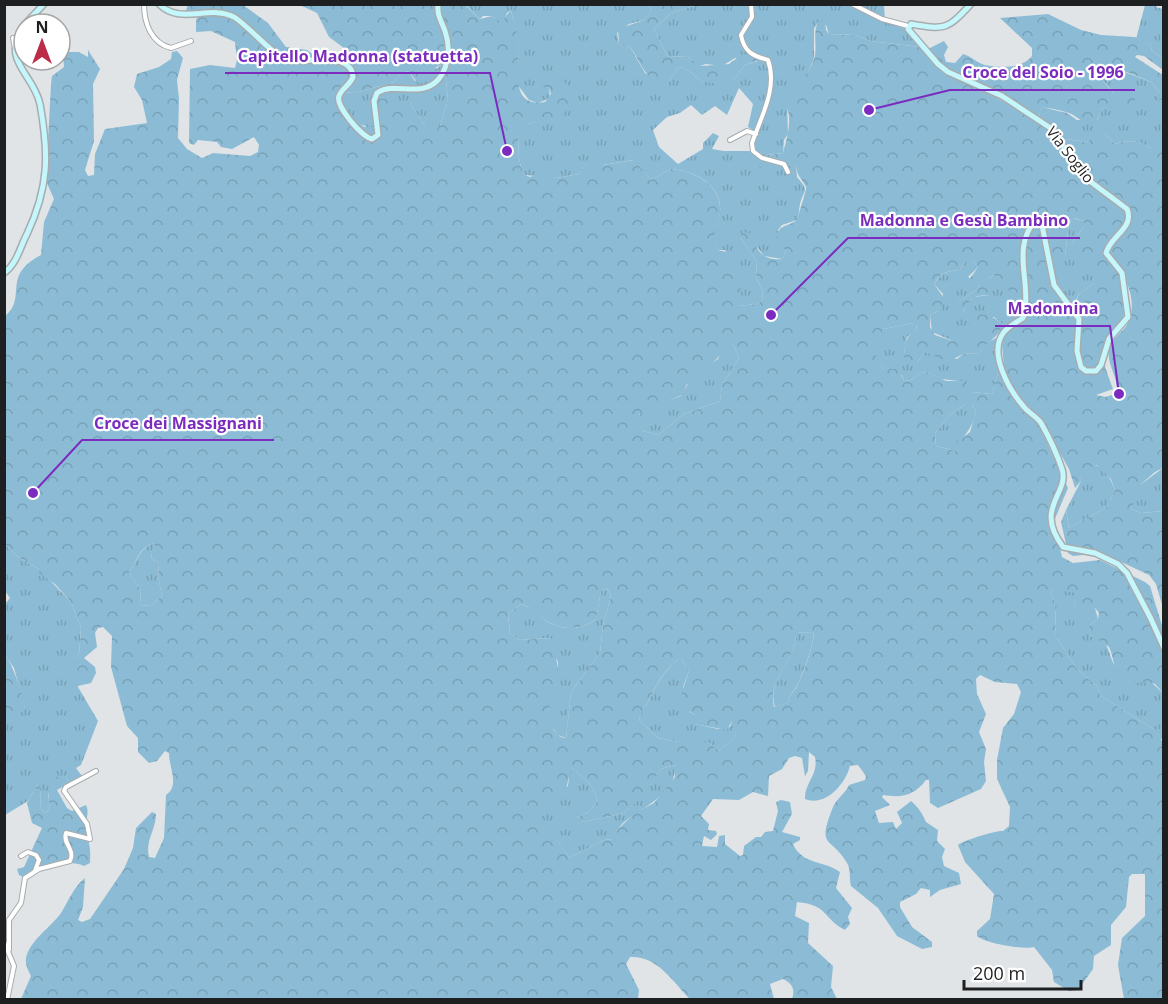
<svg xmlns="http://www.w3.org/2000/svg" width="1168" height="1004" font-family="'Open Sans',sans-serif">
  <defs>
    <pattern id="grass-tufts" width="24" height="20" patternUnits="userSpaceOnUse" patternTransform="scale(1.5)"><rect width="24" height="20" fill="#8cbcd5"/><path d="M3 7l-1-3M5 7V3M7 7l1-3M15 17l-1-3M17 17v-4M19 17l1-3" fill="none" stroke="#78a1b7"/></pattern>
    <pattern id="forest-crowns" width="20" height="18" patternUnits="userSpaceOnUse" patternTransform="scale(1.5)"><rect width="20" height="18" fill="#8cbcd5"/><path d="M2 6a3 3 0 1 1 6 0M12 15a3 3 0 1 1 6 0" fill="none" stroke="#78a1b7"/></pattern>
  </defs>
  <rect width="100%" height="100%" fill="#e0e4e6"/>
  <g fill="url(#grass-tufts)" fill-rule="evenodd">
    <path d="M465,4L648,5L652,10L644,20L629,24L617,33L619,44L630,47L645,73L668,83L677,68L683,67L703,82L733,80L745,65L758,61L735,58L722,66L706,64L700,66L688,57L667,56L654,29L671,13L697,5H884L885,21L906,29L920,47L870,41L856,35L829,34L826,25L818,22L814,29V58L806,78L787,103L788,134L784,140L783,153L766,155L796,165L797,177C810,192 804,188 800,204C799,209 799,215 797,220L782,225L778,230L780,245L786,251L782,259L764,256L754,243L740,237L757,262L756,277L763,292L762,301L756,304L738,306L725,250H718L712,233C735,197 706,172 671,169L651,180L633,160L603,165L586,164L580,174L556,178L525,175C517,162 519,150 518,136L527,124L561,117L571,87L545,88H549L550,98L538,103L529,100L517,84L519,45L511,10L507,13L503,22H500L492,16H483L480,19ZM739,88L753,104L748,127L757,133L751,151H724L712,149L719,136L713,133L703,143V149L678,164L659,147L653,130L667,117L680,113L691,105L702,115L715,106L727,115Z"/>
    <path d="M1145,5H1157L1156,7L1163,9V59L1152,51L1150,44L1136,39Z"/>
    <path d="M1104,64L1151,82L1159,92V99L1163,102V144L1150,148C1137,140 1129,140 1115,144L1105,134L1087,142L1067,139L1064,141L1054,128L1039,116L1041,107L1067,113L1077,120H1097L1103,107C1113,107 1121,117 1130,107L1128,94H1115L1098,75V65Z"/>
    <path d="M442,65L445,70L448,100L440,126H425L410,103L383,100L378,127H367L358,123L337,103V92L355,93L394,82L402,73L408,71L415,81Z"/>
    <path d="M1073,218L1084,221V227L1072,243L1094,278V283L1079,294L1073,305L1055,282L1050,257L1065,256L1069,223Z"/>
    <path d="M966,261H973L978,267L968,277L979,283L978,289L958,302L964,312L965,304L974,297L989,295V279L993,275L1001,279L1024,310L1017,319L1004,326L994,317L973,322L982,332L979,335L953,341L932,332L930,315L940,310L943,294L934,284C941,273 947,271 960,270Z"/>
    <path d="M913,323L917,324L916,330L907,337L904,352L917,363L925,352L957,359L963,354L978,353L987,343L998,337L999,369L992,394L972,392L958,381L941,379L928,372L921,373L911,380L904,381L902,375L884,369L871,349L884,329Z"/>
    <path d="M726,339L734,346L739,358L722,385L720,401L684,414L658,435L643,431L638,417L642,410L681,396L690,380H696L705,368L718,359Z"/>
    <path d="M965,404H972L976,412C973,429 962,436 956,451L936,446L935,433L950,415Z"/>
    <path d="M1093,465C1105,465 1111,480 1115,490L1107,507L1069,528L1066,510L1081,481L1078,471Z"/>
    <path d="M1163,468V511L1141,513L1131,509L1140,485Z"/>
    <path d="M153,543L156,548L151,552L152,559L159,563L158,576L162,596L150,606L140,605L141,591L129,572C138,560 139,549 153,543Z"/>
    <path d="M5,544L18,557L39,569L71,602L81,628L79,655L69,661L71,675L98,721L81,765L76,768L82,776L70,783L65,776L48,794L50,807L46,813L41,810L40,788L37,785L28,801L5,815V712H21L25,708L14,668L5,655V604L10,598L5,591Z"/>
    <path d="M607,588L611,596L603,625L600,653L571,692L566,738L557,735L549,721L548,710L558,687V662L553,652L551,638L519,640L510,633L508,614L521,604C532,607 535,612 544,619C559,631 582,631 596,619L601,591Z"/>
    <path d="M1063,589L1079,593L1074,606L1082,610L1095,608L1098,619L1090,625L1091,636C1111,640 1107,653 1115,666C1118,672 1123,677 1128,682H1151L1163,693V743L1160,735L1153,729L1101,696L1097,686L1077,669L1056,637L1055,603L1051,593L1053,590Z"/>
    <path d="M813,632C816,640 803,672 799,682C796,690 789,693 788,703L775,707C766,678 797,661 796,633Z"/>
    <path d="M678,659H681L689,671L683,687L690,712L695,715V724L718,729L730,727L732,721H739L734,738L719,751L708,742H680L658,738L639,720C641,710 646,707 650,698C658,682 664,671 678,659Z"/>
    <path d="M675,765C678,793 641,808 623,823C619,827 618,831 613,834V839L604,840L569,858L535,808L568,786L570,766L589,783L595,793L597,802L587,813L577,817L583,822L624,813L643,795L661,769Z"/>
  </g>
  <g fill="url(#forest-crowns)" fill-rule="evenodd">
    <path d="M188,5H243L268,23L286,47L307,50L319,59L349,61L348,51L329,37L317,13L300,5H465L480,19L492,16L501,22L511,10C513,22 519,34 519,46C520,66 508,108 545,102L551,94L549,88L535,86L536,77L554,76L571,87V103L561,118L527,124L525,132L518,136C519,150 517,162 525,175L530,177L538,174L556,178L580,174L586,163L591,162L603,165L634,160L651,180L671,169C706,172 734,197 713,233L718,250L730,253C742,270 743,288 738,306L756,304L762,301L763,292L756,277L757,262L740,237L742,232L755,234C753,251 765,261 782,259L786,251L777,243C775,224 786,228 797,220C798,216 807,189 806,187C801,177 797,177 796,165C784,172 772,171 759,167V156L783,153C786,141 790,129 789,116C789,111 785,108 787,103C795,87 809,75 814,59C818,46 812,34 818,22L825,21L826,30L829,34L856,35L870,41L920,47C954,85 1010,98 1051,131C1067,145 1072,169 1089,184C1097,191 1126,205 1127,215C1129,226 1110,240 1105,249C1106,261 1114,265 1119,274C1127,288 1126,308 1122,323C1094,347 1102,358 1113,389L1096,395L1105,397L1116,394C1120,378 1106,365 1109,349C1112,337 1123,333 1128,323C1139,299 1124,272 1109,255C1112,236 1138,228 1128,207L1083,173L1064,141L1067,139L1087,142L1099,134H1105L1115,144C1129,140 1137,140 1150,148L1157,143L1164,144L1163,468L1155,472L1140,485V490L1131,509L1141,513L1163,511V608L1156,584L1149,575L1102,553L1073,556L1068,553L1061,522L1066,510L1069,528L1107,507L1115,490L1111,479L1097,465L1079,471L1081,481L1075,488L1069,469L1043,423L1012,388L1004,368L1002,345L1004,335L1027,312C1031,276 1015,256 1038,221L1053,288L1072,310L1079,294L1094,283V278L1076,256L1072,243L1084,227V221L1074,218L1069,222L1065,257H1050L1041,215L1032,219C1015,258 1025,272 1024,310C1012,300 1007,281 993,275L989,279V295C970,296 970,299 962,314L954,308L958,302L978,289L979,283L975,282L970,286L966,284L978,267L973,261H966L960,270C947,271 940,273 934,284L944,298L940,310L930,315V327L935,335L953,341L961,334L979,335L981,332L973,322V316C987,312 994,317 1004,326C997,337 987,343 978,353L963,354L948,362L925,352L917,363L910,364L904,357C904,346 906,335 916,330L917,325L913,323L884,329L872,349L884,369H899L904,381L911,380L921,373L928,372L946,381H963L972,392L992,394L999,369L1010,393L1038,423L1068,488L1054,521L1062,557L1073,563L1100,560L1145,582L1150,586L1163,629V693L1155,684C1147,681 1139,684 1130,682C1113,680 1115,659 1109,647L1086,632L1090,625L1098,619L1099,613L1095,608L1088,612L1076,611L1074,606L1078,593L1053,590L1051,593L1055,603L1056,637L1077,669L1097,686L1101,696L1153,729H1161V740L1164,743L1163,999H1124L1118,965L1122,938L1145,916V874H1132L1129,877L1126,907L1111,925V945L1094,956L1093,969L1078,990L1069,991L1054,982L1052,970L1034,947C1022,950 985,943 977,936V931L990,919L994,894L965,862L958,845C962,841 996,830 1003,831L1009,826L1010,807L997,779V760L1003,728L1014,714L1021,692L1017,684L995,682L980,675L976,679L977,694L986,714L979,732L986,749L984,762L986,781L981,789L938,808L930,803L929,780H926C914,796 902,798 883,795L882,797L890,805L875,811L879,823L893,822L896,829L902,823L897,812L911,801C919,808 922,813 926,822L938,830L937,841L945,849L942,857L944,866L959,873L961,884L940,890L930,897V890L921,888L916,894L900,902V907L912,927L932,942V947L922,949L897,936L878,908L851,886C849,879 851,869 847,863C831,835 816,850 833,807C837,798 845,794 849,785L865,780L866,776L858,765L850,766C845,785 825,807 805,799C804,783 819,775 815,757L809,752L808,771L805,776L802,758L795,756L789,758L782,769L769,776L768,796L753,792L739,800L713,799L701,816L709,824L708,830L716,831L717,834L711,840L704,836L702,846L717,847L719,836L725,835V844L740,856L743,855L744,846L756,837H761L765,832L773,831L778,811L776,802L781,800L790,802L792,814L782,832L800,837V840L793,844C802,865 824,860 840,872L836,888L852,908L848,917L850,924L845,930C822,918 829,905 797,902L795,916L809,923L808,943L833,966L831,987L837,999H792C795,989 793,984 783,979L770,984L774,999H690C673,982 657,955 630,957L626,964L639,990L638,999H21L31,976C28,970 25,965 26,958C30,940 51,927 61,913C69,900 73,888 85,878L83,907L78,920L82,922L90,919L124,869L133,848L136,828L152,812L156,814C156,830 145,840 149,857L155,858L164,838L166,795C180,786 169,768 169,753L165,751L157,761L149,763L138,752V738L127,726L111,667L112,636L103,627L98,628L95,633L97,647L84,658L95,667L96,673L91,683L78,686V692H76L71,675L63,671L64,663L79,655L81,628L71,602L55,584L39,573V569L18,557L5,544L4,317C29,298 0,276 41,255L44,222L54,199L46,181L51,84L52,76L64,67L63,52H79L88,57V50L100,69L93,84L94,141L85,170L88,176L94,175L95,154L105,129L147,123L142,100L134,87L137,74L159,67L171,59L172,52L177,51L183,58L177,80L179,99L178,138L187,149L202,158L213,153L250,156L258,152L259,145L254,137L232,149L221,147L217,142L198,140L194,145L189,143L190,69L210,65L235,68L237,60L235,42L211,31L196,32V20L201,11L186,10ZM442,65L445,70L448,100L440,126H425L410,103L379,98L374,105L379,113L378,127H364L337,103V92L355,93L394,82L402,73L408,71L419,84L432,79L436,67ZM726,340L734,346L739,358L722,385L720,401L684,414L658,435L643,431L639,414L684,394C686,381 689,382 701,379C707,363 725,358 726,340ZM965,404H972L976,412L970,432L956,443V451L936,446L935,433L950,415ZM153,543L156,548L151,552L152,559L159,563L158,576L162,596L150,606L140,605L141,591L129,572C138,560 138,549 153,543ZM607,588L611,596L603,625L600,653L571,692L566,738C551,737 552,721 548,710C550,705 553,703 556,699C564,684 555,652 551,638L519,640L510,633L508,614L521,604C532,607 535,613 544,619C560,631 581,631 596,619L601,591ZM813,632C816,640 803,673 799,682C796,691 789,693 788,703L774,707C767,678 797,661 796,633ZM678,659H681L689,671L682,692V706L695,715L694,724L727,730L732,721H738L734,738L719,751L708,742H680L658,738L639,720C641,710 646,707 650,698C658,681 664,671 678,659ZM675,765V777L654,803L635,813L613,834V839L604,840L569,858L536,808L566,790L571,767L589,783L595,793L597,802L587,813L577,817L583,822L624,813L644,795L661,769Z"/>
    <path d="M648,5H697L671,13L654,29L667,56L688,57L701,66L729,64L741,55L752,54L762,59L745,65L733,80L721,84L703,82L683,67L677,68L668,83C645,84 641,61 630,47L619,44L618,29L644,20L652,10Z"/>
    <path d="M1048,14L1081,30L1101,35L1135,37L1150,44L1152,51L1163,59V70L1144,56L1137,55L1135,57L1163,75V102L1159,99V92L1151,82L1127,72L1121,77L1111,66L1098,65C1097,76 1107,86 1115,94H1134L1136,105L1122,113L1103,107L1094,126C1085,124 1081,120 1073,115C1069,112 1046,107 1041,108L1039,116L984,85L950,71L928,49L944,41L948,47L944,55L946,62L955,63L963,54C971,56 977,63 985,65C999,68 1022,69 1032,56V48L1000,18Z"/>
    <path d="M5,655C12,662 24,698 25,709L21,712H5Z"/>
    <path d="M58,776H65L70,783L57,790L67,808L72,811L86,805C90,813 85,820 86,829C89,844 91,847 90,863L84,866C66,858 41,868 25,878L19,875L17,869L24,867L42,828L32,823L27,803L37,785L40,788L41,810L46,813L50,807C48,795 46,782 58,776Z"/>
  </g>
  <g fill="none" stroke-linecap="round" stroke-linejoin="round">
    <defs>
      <g id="street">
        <path d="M144,4C144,23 151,43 171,48L191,41"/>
        <path d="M751,4L752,17L741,35C744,52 753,56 768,60C778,88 761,117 752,143L753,151L762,158L784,164L788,172"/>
        <path d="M852,4L882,19L908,26"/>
        <path d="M13,38L15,48"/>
        <path d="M730,140L747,131L756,134"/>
        <path d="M21,856L28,852L36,855L39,860L35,871"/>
        <path d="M4,942L14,966L7,1000"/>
        <path d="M9,950V920L21,903L25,878L39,869L70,861C76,850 62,843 66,833L90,839L87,824L64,791L66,787L96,771"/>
      </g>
      <g id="secondary">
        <path d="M159,4C181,26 209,4 234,17C250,27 275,58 288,60C305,63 352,51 353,77C350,85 342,88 339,96C335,106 362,137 372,139L378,135L374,101L377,93C389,85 404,90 418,89C446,87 453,54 445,31C441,20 437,16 438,4"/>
        <path d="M971,4C947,30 945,30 911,24L908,29L938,64L948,72L1002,96L1052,129L1083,176L1127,209C1135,228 1110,236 1106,253L1122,273L1128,317L1109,339L1101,365L1096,371H1086L1081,367L1077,351L1079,319L1054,285L1041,220L1037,218C1011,247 1030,278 1025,310L1023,318C1017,322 1009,326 1004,332C987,353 1010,391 1024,407C1029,413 1037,417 1041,423C1049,437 1057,454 1062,469C1070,494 1033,507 1063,547L1095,553L1118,564L1127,573L1151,619L1164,648"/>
        <path d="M25,24L44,4"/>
        <path d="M4,273C17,264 20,247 27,234C49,187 49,154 40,104C33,72 0,62 24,25"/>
      </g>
    </defs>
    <use href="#street" stroke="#a8acae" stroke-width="6"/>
    <use href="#secondary" stroke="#a8acae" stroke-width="8"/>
    <use href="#street" stroke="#fff" stroke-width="4"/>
    <use href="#secondary" stroke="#c4f7fb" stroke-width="5"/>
  </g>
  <g text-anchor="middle" stroke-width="4.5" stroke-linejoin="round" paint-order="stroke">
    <g font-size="15" fill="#1e1f20" stroke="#fff">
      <text transform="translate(1070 155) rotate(52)" y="5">Via Soglio</text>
    </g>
  </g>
  <path fill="none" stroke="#7b2cbf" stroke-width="2" d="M507 151L490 73H225M869 110L950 90H1135M771 315L848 238H1080M1119 394L1110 326H995M33 493L82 440H274"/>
  <g fill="#7b2cbf" stroke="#fff" stroke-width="2">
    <circle cx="507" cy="151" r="6"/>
    <circle cx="869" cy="110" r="6"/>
    <circle cx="771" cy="315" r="6"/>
    <circle cx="1119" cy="394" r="6"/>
    <circle cx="33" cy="493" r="6"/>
  </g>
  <g font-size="16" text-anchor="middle" font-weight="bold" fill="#7b2cbf" stroke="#fff" stroke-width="4.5" stroke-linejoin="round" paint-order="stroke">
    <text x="358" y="62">Capitello Madonna (statuetta)</text>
    <text x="1043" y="78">Croce del Soio - 1996</text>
    <text x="964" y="226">Madonna e Gesù Bambino</text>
    <text x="1053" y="314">Madonnina</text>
    <text x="178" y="429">Croce dei Massignani</text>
  </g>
  <rect width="1168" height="1004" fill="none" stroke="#1e1f20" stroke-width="12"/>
  <g transform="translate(42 42)"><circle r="28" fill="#ffffff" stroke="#a5a5a6" stroke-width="1.5"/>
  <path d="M0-4.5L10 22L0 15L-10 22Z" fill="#bc2b48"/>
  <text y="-9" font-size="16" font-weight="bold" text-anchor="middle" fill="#1e1f20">N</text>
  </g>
  <path d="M964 980v9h117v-9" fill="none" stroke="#1e1f20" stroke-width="3"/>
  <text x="973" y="980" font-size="18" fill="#1e1f20" stroke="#ffffff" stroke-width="4.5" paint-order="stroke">200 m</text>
</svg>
